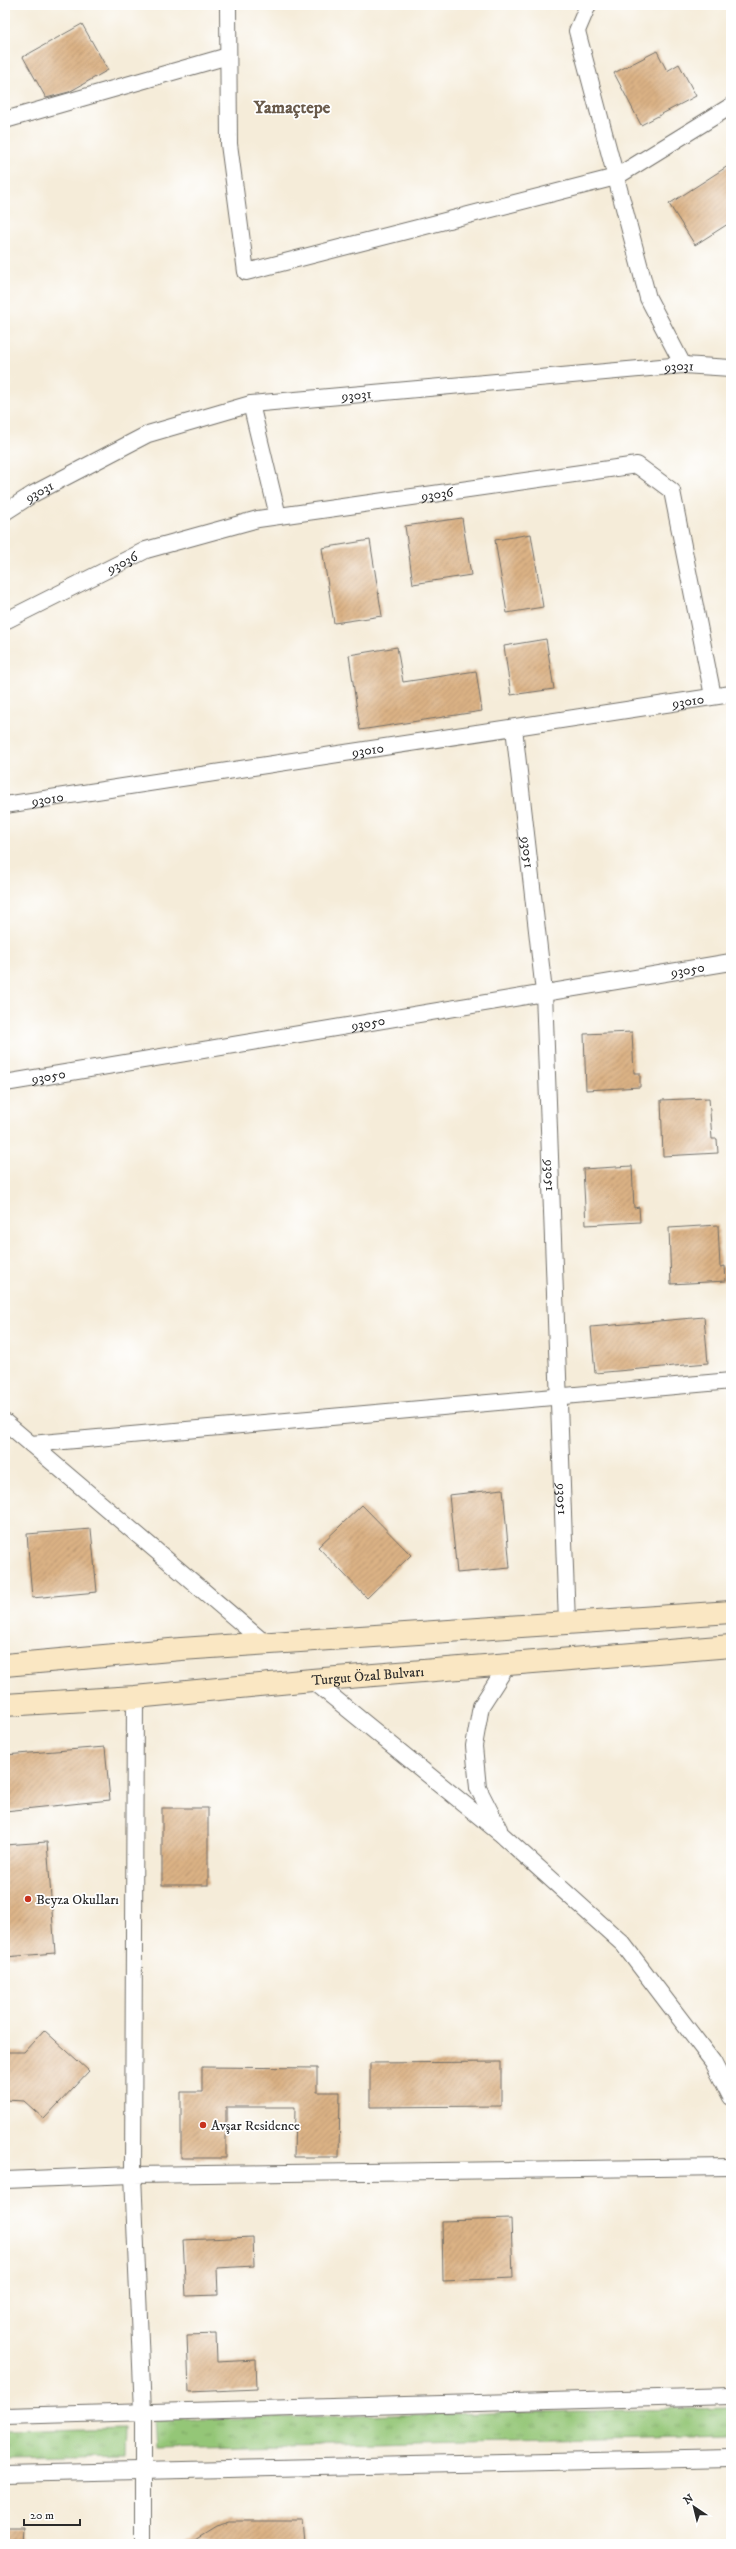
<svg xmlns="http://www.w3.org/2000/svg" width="736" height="2549" font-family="'IM FELL DW Pica',serif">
  <defs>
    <pattern id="grass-tufts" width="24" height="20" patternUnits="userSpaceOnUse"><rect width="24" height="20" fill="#94c677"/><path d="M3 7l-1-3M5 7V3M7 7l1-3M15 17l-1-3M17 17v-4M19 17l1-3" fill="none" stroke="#79a162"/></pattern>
    <pattern id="building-hatch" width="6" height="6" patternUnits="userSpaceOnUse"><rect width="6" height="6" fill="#dbb285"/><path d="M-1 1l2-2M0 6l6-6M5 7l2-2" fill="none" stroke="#b2916d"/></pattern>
  </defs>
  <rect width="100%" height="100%" fill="#fff"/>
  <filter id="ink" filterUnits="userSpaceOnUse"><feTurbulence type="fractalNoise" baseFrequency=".025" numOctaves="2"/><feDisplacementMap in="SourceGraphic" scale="8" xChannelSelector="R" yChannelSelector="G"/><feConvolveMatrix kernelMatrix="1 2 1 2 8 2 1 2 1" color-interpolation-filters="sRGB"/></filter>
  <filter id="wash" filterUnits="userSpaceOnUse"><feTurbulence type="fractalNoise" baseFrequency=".012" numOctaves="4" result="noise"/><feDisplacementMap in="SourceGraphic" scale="16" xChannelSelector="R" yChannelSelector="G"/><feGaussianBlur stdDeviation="0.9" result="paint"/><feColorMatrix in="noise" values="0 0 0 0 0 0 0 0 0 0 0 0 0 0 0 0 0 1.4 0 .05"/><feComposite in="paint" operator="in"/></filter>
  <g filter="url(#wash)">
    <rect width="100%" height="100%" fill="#f5ecd9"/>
    <g fill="url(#grass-tufts)" stroke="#607851">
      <path d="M731,2408V2436L156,2449L154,2420Z"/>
      <path d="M125,2428L124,2456L5,2458V2431Z"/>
    </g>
    <g id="blocks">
      <g fill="url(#building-hatch)">
        <path d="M82,24L108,70L69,92L46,98L23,57Z"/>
        <path d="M657,51L667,71L679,64L696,96L641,125L614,73Z"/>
        <path d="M731,164V222L695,245L669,204Z"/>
        <path d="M462,518L471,575L413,584L405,526Z"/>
        <path d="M531,534L543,607L507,613L495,540Z"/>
        <path d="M370,540L382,616L334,623L322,548Z"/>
        <path d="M546,639L554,689L511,695L504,646Z"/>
        <path d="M397,647L403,682L476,671L482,711L360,730L349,655Z"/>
        <path d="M632,1032L634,1073H640V1087L586,1090L584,1034Z"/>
        <path d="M709,1098L712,1139H717L718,1153L663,1156L661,1100Z"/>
        <path d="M632,1166L634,1208L639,1207L640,1222L586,1225L583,1169Z"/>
        <path d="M718,1225L720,1267L725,1266L726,1281L671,1284L669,1228Z"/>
        <path d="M704,1317L708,1363L595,1373L591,1327Z"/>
        <path d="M503,1489L510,1568L457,1573L449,1495Z"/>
        <path d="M362,1505L411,1555L367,1598L318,1547Z"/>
        <path d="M91,1529L97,1592L32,1598L27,1534Z"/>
        <path d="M105,1747L110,1800L5,1811V1755Z"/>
        <rect x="162" y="1808" width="46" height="77"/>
        <path d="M47,1842L55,1953L5,1957V1845Z"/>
        <path d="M44,2030L89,2071L44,2119L24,2101L5,2100V2052H24Z"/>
        <path d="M501,2062V2106L370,2107V2063Z"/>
        <path d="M202,2067L317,2068V2092H340L339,2157H294L295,2107H226V2158H181V2092H202Z"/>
        <path d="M511,2219L513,2278L443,2281L442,2221Z"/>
        <path d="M253,2237L254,2266L217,2268L218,2295L186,2296L183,2240Z"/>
        <path d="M216,2334L217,2362L256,2360L257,2389L189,2392L187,2335Z"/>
        <path d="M230,2521H303L305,2544H185L216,2525Z"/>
        <path d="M5,2528H23L22,2544H5Z"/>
      </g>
    </g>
  </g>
  <g filter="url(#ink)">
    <use href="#blocks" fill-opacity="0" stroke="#726f68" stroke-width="1"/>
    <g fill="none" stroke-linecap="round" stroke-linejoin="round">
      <defs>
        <g id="minor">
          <path d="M228,5L229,144L246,272L616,177L731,106"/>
          <path d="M588,5L577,31L648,298L683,365"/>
          <path d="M5,120L228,56"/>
          <path d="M251,404L278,516"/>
          <path id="s1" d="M5,512L33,494L148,434L251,404L683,365L731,368"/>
          <path id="s2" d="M5,621L146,550L258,519L637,465L672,491L713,696"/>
          <path id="s3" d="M514,728L544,992L567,1623"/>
          <path id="s4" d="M5,805L731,694"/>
          <path id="s5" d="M5,1083L731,962"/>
          <path d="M5,1422L267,1645"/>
          <path d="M31,1444L731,1381"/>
          <path d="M312,1680L501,1834L623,1944L713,2062L731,2097"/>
          <path d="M499,1829L478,1788L474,1746L481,1706L508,1664"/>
          <path d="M5,2180L133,2175L135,1697"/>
          <path d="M5,2416L731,2396"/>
          <path d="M5,2474L731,2458"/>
          <path d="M143,2544V2412L133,2175L731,2167"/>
        </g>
        <g id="secondary">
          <path d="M5,1665L181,1649L731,1612"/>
          <path id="s6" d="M5,1705L135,1697L312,1680L731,1646"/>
        </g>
      </defs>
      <use href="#minor" stroke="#726f68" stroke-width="18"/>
      <use href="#secondary" stroke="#726f68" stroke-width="24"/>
      <use href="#minor" stroke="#fff" stroke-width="16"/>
      <use href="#secondary" stroke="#fae7c3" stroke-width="22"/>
    </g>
  </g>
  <g fill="#c8321e" stroke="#fff" stroke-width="1.5">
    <circle cx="28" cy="1899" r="4"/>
    <circle cx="203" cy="2125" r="4"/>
  </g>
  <g text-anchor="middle" stroke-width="3.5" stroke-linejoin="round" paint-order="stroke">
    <g font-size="14" fill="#2b2b2b" stroke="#fff">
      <text dy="5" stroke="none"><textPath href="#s1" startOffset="700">93031</textPath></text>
      <text dy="5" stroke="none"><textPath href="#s1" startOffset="376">93031</textPath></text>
      <text dy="5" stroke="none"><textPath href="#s1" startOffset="40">93031</textPath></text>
      <text dy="5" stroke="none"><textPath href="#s2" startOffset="455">93036</textPath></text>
      <text dy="5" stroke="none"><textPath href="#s2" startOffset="131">93036</textPath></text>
      <text dy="5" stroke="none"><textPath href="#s4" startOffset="691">93010</textPath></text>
      <text dy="5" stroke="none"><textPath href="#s4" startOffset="367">93010</textPath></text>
      <text dy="5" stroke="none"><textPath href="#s4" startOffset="43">93010</textPath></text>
      <text dy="5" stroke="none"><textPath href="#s3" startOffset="125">93051</textPath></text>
      <text dy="5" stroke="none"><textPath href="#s5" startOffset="692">93050</textPath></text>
      <text dy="5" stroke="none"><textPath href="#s5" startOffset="368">93050</textPath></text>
      <text dy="5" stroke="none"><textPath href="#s5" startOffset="44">93050</textPath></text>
      <text dy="5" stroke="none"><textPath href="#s3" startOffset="449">93051</textPath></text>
      <text dy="5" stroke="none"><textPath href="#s3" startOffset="773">93051</textPath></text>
      <text dy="5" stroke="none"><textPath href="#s6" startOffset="364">Turgut Özal Bulvarı</textPath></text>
    </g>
    <g font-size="14" fill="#2b2b2b" stroke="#fff" text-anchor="start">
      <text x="36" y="1904">Beyza Okulları</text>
      <text x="211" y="2130">Avşar Residence</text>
    </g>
    <g font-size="18" font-weight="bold" fill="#695a4a" stroke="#fff">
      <text x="292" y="113">Yamaçtepe</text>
    </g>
  </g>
  <rect width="736" height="2549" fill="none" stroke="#fff" stroke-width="20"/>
  <g transform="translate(694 2507) rotate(325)" stroke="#ffffff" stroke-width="3" paint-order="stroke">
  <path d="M0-3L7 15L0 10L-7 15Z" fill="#2b2b2b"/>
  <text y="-6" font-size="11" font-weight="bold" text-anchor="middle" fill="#2b2b2b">N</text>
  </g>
  <path d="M24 2519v6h56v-6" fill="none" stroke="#2b2b2b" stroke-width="2"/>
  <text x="30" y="2519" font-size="12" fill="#2b2b2b" stroke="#ffffff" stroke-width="3" paint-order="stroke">20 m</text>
</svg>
